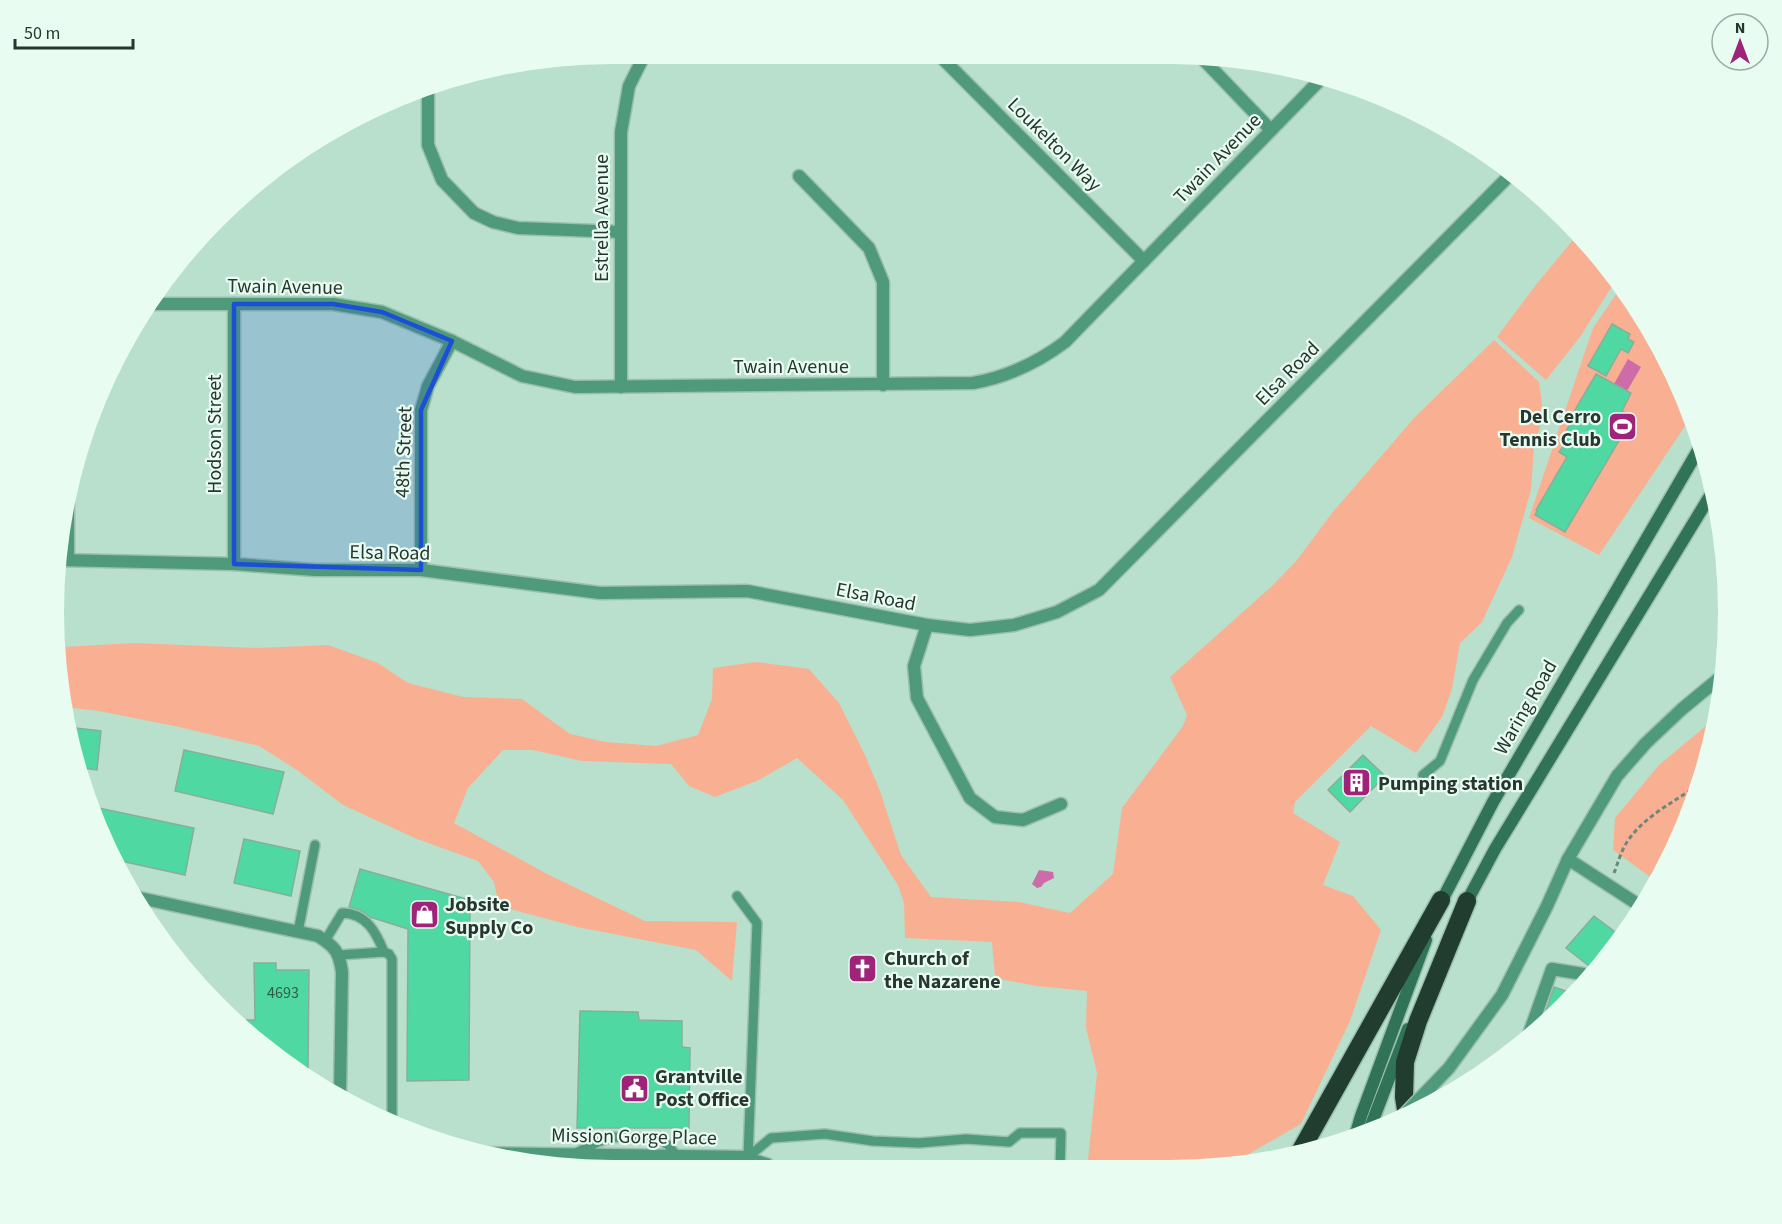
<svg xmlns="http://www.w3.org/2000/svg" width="1782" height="1224" font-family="'Source Sans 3',sans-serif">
  <rect width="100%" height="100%" fill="#b8e0cc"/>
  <g fill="#f9b092">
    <path d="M1578,234L1616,280L1580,337L1546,380L1497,337L1535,286Z"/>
    <path d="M1621,287L1634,302L1686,399L1691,417L1599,555L1529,518L1593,328Z"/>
    <path d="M1494,340L1539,382L1542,404L1540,427L1534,447L1531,490L1512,557L1482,622L1460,643L1452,689L1442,717L1416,753L1371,726L1295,802L1293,813L1340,842L1323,885L1353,896L1381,930L1350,1021L1301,1124L1231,1164L1170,1170H1087L1097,1073L1086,1028L1087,991L1036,986L995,978L992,942L905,938L904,903L898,885L843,800L797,758L759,780L715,797L689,786L671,764L582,761L533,750H503L468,788L454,823L549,875L645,921L737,922L732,981L696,950L577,927L499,906L494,882L478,861L417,839L343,805L297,770L259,746L179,727L99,711L64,707L62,647L134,643L257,648L328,645L378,663L408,683L463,697L522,699L570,734L606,742L656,746L698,735L712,699L713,668L756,662L809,669L839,703L865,755L880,791L901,855L931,897L1019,902L1070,913L1113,874L1122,808L1183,726L1187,715L1170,677L1272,586L1297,560L1332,513L1415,417Z"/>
    <path d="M1718,716L1685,826L1656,881L1613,850L1615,818L1659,765Z"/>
  </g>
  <g fill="#cd6ca9">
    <path d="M1628,359L1641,367L1627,391L1614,384Z"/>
    <path d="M1039,870L1053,872L1054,878L1044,883L1041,887L1037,888L1032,884Z"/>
  </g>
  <g fill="#50d8a2" stroke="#88ae9b" stroke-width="1.5">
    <path d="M1612,324L1630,334L1628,339L1634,342L1628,353L1621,349L1606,376L1588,366Z"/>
    <path d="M1596,374L1631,393L1622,411L1633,417L1565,532L1535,515L1537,511L1536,510L1567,457L1559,452L1564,445L1560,442L1575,415V410Z"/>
    <path d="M67,727L101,731L97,770L81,768Z"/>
    <path d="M184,750L284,772L273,814L175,791Z"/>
    <path d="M1363,755L1385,776L1350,812L1328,790Z"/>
    <path d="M94,807L194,828L185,875L112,859Z"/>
    <path d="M244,839L300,851L291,896L234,883Z"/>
    <path d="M360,869L470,900L469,1080L407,1081L408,929L370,917L360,910L349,907Z"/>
    <path d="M1594,916L1622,937L1594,970L1566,948Z"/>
    <path d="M254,963H276V970H309L308,1072H306V1078L234,1020H255Z"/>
    <path d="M1554,987L1575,994L1564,1007L1542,1023Z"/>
    <path d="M580,1011L638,1012L639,1020L682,1021V1047L690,1048L689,1128H577Z"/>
  </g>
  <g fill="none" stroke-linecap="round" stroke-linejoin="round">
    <defs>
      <g id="service">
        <path d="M1423,775L1440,761L1473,680L1507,623L1519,610"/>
        <path d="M737,896L757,923L748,1157"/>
        <path d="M298,932L315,845"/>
        <path d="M325,941L342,913C366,913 376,932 384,952"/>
        <path d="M339,955L384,952L389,954L392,959V1124"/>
        <path d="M326,1089H340"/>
        <path d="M574,1154L598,1142L615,1137L660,1139L668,1145L677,1156"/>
        <path d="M772,1170L768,1163L748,1157L771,1138L825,1134L873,1141L919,1143L966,1139L1009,1142L1020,1133H1061L1060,1170"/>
      </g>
      <g id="minor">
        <path d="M938,54L1144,261"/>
        <path d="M1201,57L1271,130"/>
        <path d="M428,91V145L442,180L474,213L493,222L518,228L621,232"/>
        <path d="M799,176L869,248L883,282V385"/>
        <path d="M234,304V564"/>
        <path d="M621,387V132L629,86L645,54"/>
        <path d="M68,504V560"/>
        <path d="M59,560L234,564L315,570H421L600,593L747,591L927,625L970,630L1014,625L1057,612L1099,590L1508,177"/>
        <path d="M421,570V410L428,386L452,341"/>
        <path d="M927,625L914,666L917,698L970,798L995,817L1023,820L1061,804"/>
        <path d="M1530,1031L1552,969L1583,974L1588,978"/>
        <path d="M483,1153L748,1157"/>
      </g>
      <g id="tertiary">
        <path d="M155,304H333L382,312L452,341L522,376L575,387L973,383C1007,377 1037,363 1065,342L1321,79"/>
        <path d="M1568,859L1642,907"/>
        <path d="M140,898L318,936C335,947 339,951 342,972L340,1096"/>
        <path d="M1547,906L1568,859L1617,776L1646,743L1682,709L1722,676"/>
      </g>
      <g id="secondary">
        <path d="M1439,906L1493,802L1700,447"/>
        <path d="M1464,907L1495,849L1713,491"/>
        <path d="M1370,1128L1408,1029"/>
        <path d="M1356,1133L1361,1116L1426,940"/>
      </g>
      <g id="motorway">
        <path d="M1407,1116L1404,1097L1405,1062L1418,1021L1467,901"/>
        <path d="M1300,1152L1441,900"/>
      </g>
    </defs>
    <use href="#service" stroke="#9bbead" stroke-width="12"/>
    <use href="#minor" stroke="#9bbead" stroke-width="15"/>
    <use href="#tertiary" stroke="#9bbead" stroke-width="15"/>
    <use href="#secondary" stroke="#9bbead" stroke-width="15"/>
    <use href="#motorway" stroke="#9bbead" stroke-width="21"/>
    <path stroke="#6d887a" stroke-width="3" stroke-dasharray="4.5 3" stroke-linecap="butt" d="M1614,873C1618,863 1621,851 1627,842C1643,817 1674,802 1698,785"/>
    <use href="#service" stroke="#4f9a7a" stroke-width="9"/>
    <use href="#minor" stroke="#4f9a7a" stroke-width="12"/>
    <use href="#tertiary" stroke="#4f9a7a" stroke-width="12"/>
    <use href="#secondary" stroke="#307357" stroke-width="12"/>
    <use href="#motorway" stroke="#213d30" stroke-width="18"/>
    <defs>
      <path id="tertiary-bridge" d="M1401,1118L1449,1068L1502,995L1547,906"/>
    </defs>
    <use href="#tertiary-bridge" stroke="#9bbead" stroke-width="15" stroke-linecap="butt"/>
    <use href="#tertiary-bridge" stroke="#4f9a7a" stroke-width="12"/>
  </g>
  <path fill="#1d4ed8" fill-opacity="0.2" stroke="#1d4ed8" stroke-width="4.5" stroke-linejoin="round" d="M234,304H333L382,312L452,341L421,410V570L234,564Z"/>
  <defs>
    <symbol id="stadium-square" viewBox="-11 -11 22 22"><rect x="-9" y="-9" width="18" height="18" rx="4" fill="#9f2479" stroke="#e8fcf1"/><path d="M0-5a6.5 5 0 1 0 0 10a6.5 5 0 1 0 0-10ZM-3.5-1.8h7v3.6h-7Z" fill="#fff"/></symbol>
    <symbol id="building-square" viewBox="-11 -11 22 22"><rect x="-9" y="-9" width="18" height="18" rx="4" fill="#9f2479" stroke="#e8fcf1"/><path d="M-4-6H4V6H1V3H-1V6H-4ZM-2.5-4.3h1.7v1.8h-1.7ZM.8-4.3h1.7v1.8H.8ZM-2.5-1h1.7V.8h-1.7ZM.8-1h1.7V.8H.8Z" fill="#fff"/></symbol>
    <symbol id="shop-square" viewBox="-11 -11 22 22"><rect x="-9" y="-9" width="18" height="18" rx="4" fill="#9f2479" stroke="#e8fcf1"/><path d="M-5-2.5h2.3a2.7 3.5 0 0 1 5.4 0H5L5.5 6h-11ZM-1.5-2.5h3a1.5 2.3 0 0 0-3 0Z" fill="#fff"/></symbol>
    <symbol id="church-square" viewBox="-11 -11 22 22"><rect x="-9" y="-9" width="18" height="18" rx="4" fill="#9f2479" stroke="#e8fcf1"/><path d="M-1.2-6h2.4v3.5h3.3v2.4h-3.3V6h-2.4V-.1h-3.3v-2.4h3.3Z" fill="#fff"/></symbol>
    <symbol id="civic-square" viewBox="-11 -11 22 22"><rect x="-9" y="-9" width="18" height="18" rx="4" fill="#9f2479" stroke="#e8fcf1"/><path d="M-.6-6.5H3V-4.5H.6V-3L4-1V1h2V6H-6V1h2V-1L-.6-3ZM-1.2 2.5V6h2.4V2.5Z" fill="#fff"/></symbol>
  </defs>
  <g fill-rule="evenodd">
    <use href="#stadium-square" x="1606" y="410" width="33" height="33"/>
    <use href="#building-square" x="1340" y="766" width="33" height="33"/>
    <use href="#shop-square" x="408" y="898" width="33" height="33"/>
    <use href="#church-square" x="846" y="952" width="33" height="33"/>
    <use href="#civic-square" x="618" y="1072" width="33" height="33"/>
  </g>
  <g text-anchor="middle" stroke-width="4.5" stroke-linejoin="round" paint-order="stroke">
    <g font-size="16" fill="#315e4c">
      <text x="283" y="998">4693</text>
    </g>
    <g font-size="20" fill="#27362f" stroke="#e8fcf1">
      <text transform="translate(1055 144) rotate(45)" y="7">Loukelton Way</text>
      <text transform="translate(1217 158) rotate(-46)" y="7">Twain Avenue</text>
      <text transform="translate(601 218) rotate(-90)" y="7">Estrella Avenue</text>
      <text transform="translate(285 286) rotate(1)" y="7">Twain Avenue</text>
      <text x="791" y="373">Twain Avenue</text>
      <text transform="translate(1287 373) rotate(-45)" y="7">Elsa Road</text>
      <text transform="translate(214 434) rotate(-90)" y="7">Hodson Street</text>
      <text transform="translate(403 452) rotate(-88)" y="7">48th Street</text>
      <text transform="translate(390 552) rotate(1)" y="7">Elsa Road</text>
      <text transform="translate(876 596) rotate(11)" y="7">Elsa Road</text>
      <text transform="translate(1525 707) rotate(-60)" y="7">Waring Road</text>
      <text transform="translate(634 1136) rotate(1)" y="7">Mission Gorge Place</text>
    </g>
    <g font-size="20" font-weight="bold" fill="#27362f" stroke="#e8fcf1" text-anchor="start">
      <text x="1601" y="423" text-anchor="end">Del Cerro<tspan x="1601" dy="23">Tennis Club</tspan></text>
      <text x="1378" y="790">Pumping station</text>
      <text x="445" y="911">Jobsite<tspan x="445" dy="23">Supply Co</tspan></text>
      <text x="884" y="965">Church of<tspan x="884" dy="23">the Nazarene</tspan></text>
      <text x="655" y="1083">Grantville<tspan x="655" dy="23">Post Office</tspan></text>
    </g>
  </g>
  <path d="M0 0H1782V1224H0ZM612 64H1170A548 548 0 0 1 1718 612V612A548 548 0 0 1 1170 1160H612A548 548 0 0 1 64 612V612A548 548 0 0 1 612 64Z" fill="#e8fcf1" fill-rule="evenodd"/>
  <g transform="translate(1740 42)"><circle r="28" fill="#e8fcf1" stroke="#9bada3" stroke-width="1.5"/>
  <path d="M0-4.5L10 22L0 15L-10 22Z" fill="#9f2479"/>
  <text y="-9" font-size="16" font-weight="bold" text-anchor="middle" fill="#27362f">N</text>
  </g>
  <path d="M15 39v9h118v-9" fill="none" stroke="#27362f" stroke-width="3"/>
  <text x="24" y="39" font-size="18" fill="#27362f" stroke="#e8fcf1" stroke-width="4.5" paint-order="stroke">50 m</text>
</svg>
